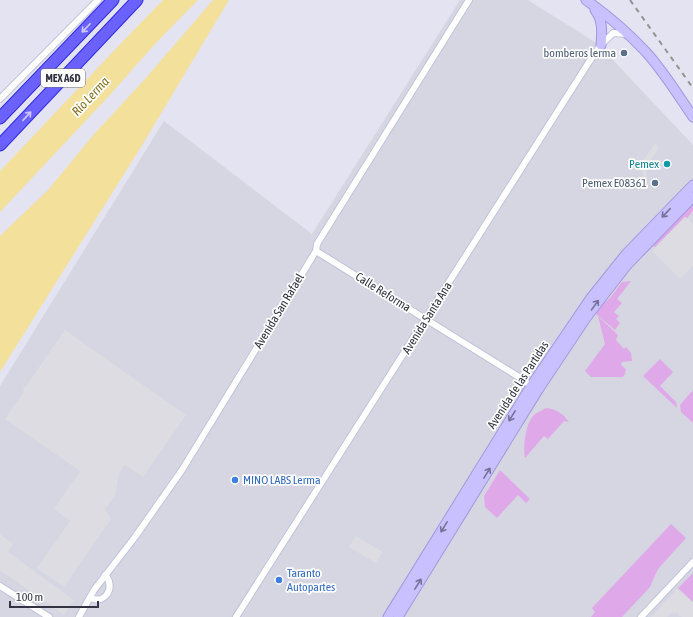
<svg xmlns="http://www.w3.org/2000/svg" width="693" height="617" font-family="'Asap Condensed',sans-serif">
  <rect width="100%" height="100%" fill="#e4e3f2"/>
  <path fill="#d5d6e1" d="M460,0H528L598,44L693,145V617H0V386L164,121L312,234Z"/>
  <g fill="#dfa9e9">
    <path d="M693,199V211L687,218L685,217L655,247L653,246L666,226Z"/>
    <path d="M631,281L617,299L622,303L614,312L619,316L616,319L620,323L615,330L596,314L599,307L610,298L622,282Z"/>
    <path d="M598,316L618,335L616,340L624,349L626,347L631,353L632,361L622,362L621,365L626,369L625,374L623,377H591L585,371L605,344Z"/>
    <path d="M660,359L673,372L660,386L676,402L677,408L643,376Z"/>
    <path d="M693,390V423L681,412L680,405Z"/>
    <path d="M546,408C557,409 563,414 569,422L564,421L548,439L544,436L525,458C523,446 525,423 535,414C538,412 543,410 546,408Z"/>
    <path d="M500,470L530,499L526,503L518,495L497,518L485,507L484,496Z"/>
    <path d="M671,524L686,538L658,569L650,587L622,617H591L595,612L592,608Z"/>
    <path d="M693,573V602L678,588Z"/>
  </g>
  <g fill="#dcdce2">
    <path d="M655,143L659,147L647,168V184L644,182L641,164Z"/>
    <path d="M685,217L693,224V266L680,279L652,251Z"/>
    <path d="M65,330L186,415L143,477L125,465L119,473L115,496L105,509L111,519L64,587L37,568L70,521L54,509L80,471L5,419L24,391L23,390Z"/>
    <path d="M0,534L13,544L8,552L74,600L64,615L0,570Z"/>
    <path d="M356,536L383,552L376,563L349,547Z"/>
    <path d="M677,589L693,603V617H682L676,612L674,614L672,612L667,617H651Z"/>
  </g>
  <g fill="#f3e19b">
    <path d="M163,0H198L154,45L109,96L0,212V171L128,36Z"/>
    <path d="M213,0H229L141,147L0,372V236L48,190L95,133L145,79Z"/>
  </g>
  <g fill="none" stroke-linecap="round" stroke-linejoin="round">
    <defs>
      <g id="minor">
        <path d="M0,99L98,0"/>
        <path d="M316,251L522,379L531,386"/>
        <path d="M0,586L49,617"/>
        <path d="M90,598C108,605 115,584 105,575"/>
        <path d="M79,617L94,590L135,537L182,470L316,251L317,244L469,0"/>
        <path d="M236,617L589,62L601,45L613,33L627,34"/>
        <path d="M641,617L693,562"/>
      </g>
      <g id="secondary">
        <path d="M586,0C606,14 630,35 646,52C664,72 678,95 693,117"/>
        <path d="M595,10C603,20 602,32 601,45"/>
        <path d="M388,617L531,386L590,299L626,254L693,185"/>
        <path d="M398,617L538,390L586,318L627,265L693,197"/>
      </g>
      <g id="motorway">
        <path d="M0,118L113,0"/>
        <path d="M0,145L137,0"/>
      </g>
    </defs>
    <use href="#minor" stroke="#c3c2dc" stroke-width="8"/>
    <use href="#secondary" stroke="#a198e1" stroke-width="11"/>
    <use href="#motorway" stroke="#2f2be3" stroke-width="13"/>
    <use href="#minor" stroke="#fff" stroke-width="6"/>
    <use href="#secondary" stroke="#c9c0ff" stroke-width="9"/>
    <use href="#motorway" stroke="#6a61ff" stroke-width="11"/>
    <path stroke="#939393" stroke-width="2" stroke-dasharray="5 5" stroke-linecap="butt" d="M630,0L693,88"/>
  </g>
  <defs><path id="oneway-shaft" d="M-6 0H5M1.5-3L5.5 0L1.5 3" fill="none" stroke-width="1.6" stroke-linecap="round" stroke-linejoin="round"/></defs>
  <g stroke="#cbc8ff">
    <use href="#oneway-shaft" transform="translate(86 28) rotate(134)"/>
    <use href="#oneway-shaft" transform="translate(27 116) rotate(-47)"/>
  </g>
  <g stroke="#767298">
    <use href="#oneway-shaft" transform="translate(666 213) rotate(134)"/>
    <use href="#oneway-shaft" transform="translate(595 305) rotate(-54)"/>
    <use href="#oneway-shaft" transform="translate(512 416) rotate(122)"/>
    <use href="#oneway-shaft" transform="translate(487 473) rotate(-58)"/>
    <use href="#oneway-shaft" transform="translate(444 527) rotate(122)"/>
    <use href="#oneway-shaft" transform="translate(418 584) rotate(-58)"/>
  </g>
  <g fill="#5c6f8a" stroke="#fff" stroke-width="1.5">
    <circle cx="624" cy="53" r="4"/>
    <circle cx="655" cy="183" r="4"/>
  </g>
  <circle fill="#0f9aa8" stroke="#fff" stroke-width="1.5" cx="667" cy="164" r="4"/>
  <g fill="#3f7fe0" stroke="#fff" stroke-width="1.5">
    <circle cx="235" cy="480" r="4"/>
    <circle cx="279" cy="580" r="4"/>
  </g>
  <g text-anchor="middle" stroke-width="3.5" stroke-linejoin="round" paint-order="stroke">
    <rect fill="#fff" stroke="#70707c" stroke-width="1" x="41" y="69" width="44" height="18" rx="3"/>
    <g font-size="11" font-weight="bold" fill="#334">
      <text x="63" y="82">MEX A6D</text>
    </g>
    <g font-size="12" fill="#4e5e75" stroke="#fff" text-anchor="end">
      <text x="616" y="57">bomberos lerma</text>
      <text x="647" y="187">Pemex E08361</text>
    </g>
    <g font-size="12" fill="#0d838f" stroke="#fff" text-anchor="end">
      <text x="659" y="168">Pemex</text>
    </g>
    <g font-size="12" fill="#334" stroke="#fff">
      <text transform="translate(383 292) rotate(32)" y="4">Calle Reforma</text>
      <text transform="translate(279 311) rotate(-59)" y="4">Avenida San Rafael</text>
      <text transform="translate(427 318) rotate(-58)" y="4">Avenida Santa Ana</text>
      <text transform="translate(518 385) rotate(-57)" y="4">Avenida de las Partidas</text>
    </g>
    <g font-size="12" fill="#366cbe" stroke="#fff" text-anchor="start">
      <text x="243" y="484">MINO LABS Lerma</text>
      <text x="287" y="577">Taranto<tspan x="287" dy="14">Autopartes</tspan></text>
    </g>
    <g font-size="13" font-style="italic" fill="#827021" stroke="#fff">
      <text transform="translate(90 96) rotate(-47)" y="5">Río Lerma</text>
    </g>
  </g>
  <path d="M10 601v6h88v-6" fill="none" stroke="#333344" stroke-width="2"/>
  <text x="16" y="601" font-size="12" fill="#333344" stroke="#ffffff" stroke-width="3" paint-order="stroke">100 m</text>
</svg>
